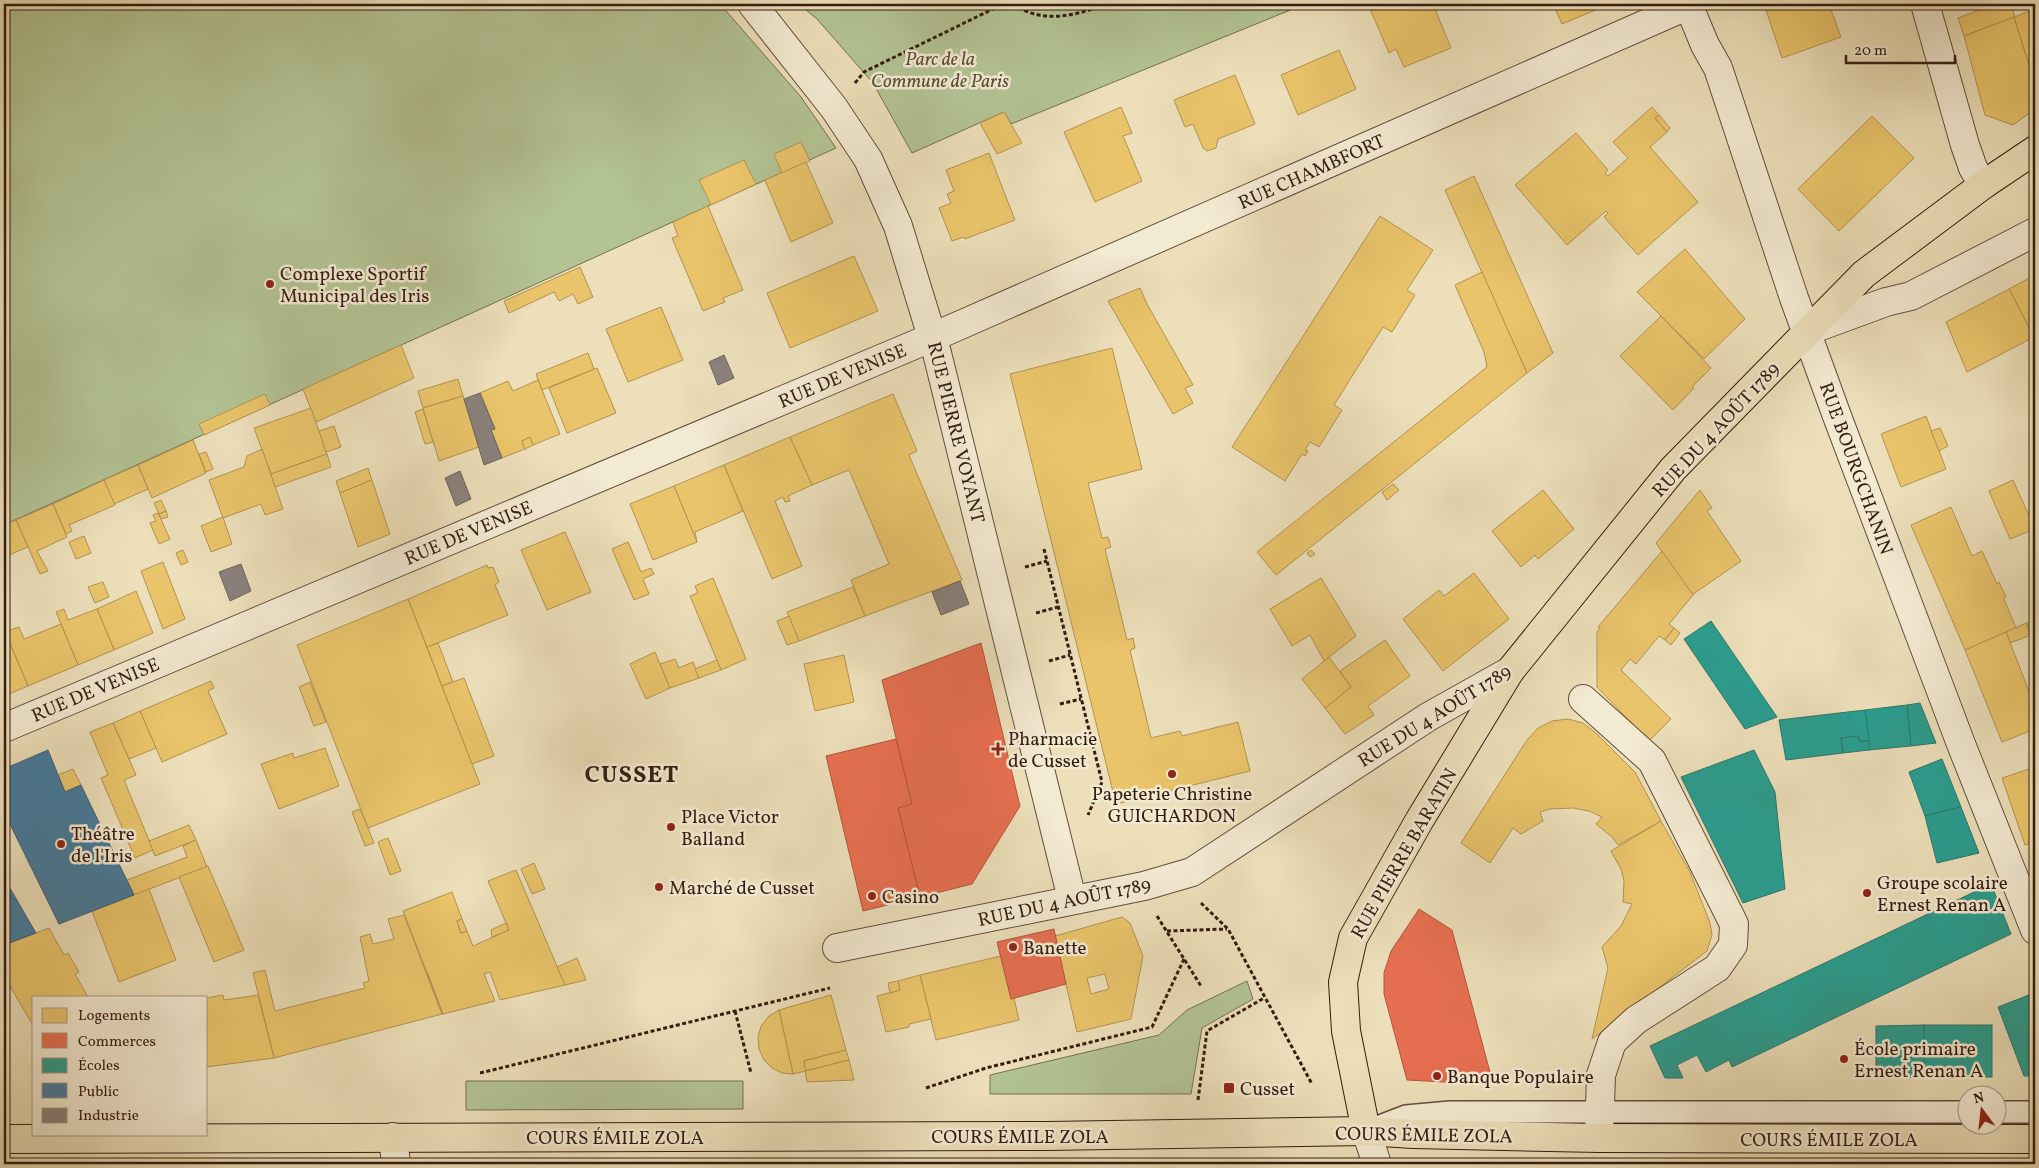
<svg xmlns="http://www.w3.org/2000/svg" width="2039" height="1168" font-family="Vollkorn,serif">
  <rect width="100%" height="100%" fill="#ecdfba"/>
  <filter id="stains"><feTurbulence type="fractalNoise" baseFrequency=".004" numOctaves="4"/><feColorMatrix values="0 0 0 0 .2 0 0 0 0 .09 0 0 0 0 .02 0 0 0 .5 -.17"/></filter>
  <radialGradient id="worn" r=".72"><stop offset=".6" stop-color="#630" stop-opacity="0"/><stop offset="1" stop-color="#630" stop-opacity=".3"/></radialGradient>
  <g fill="#b3c394" stroke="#747053">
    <path d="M4,4H720L801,97L836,148L4,525Z"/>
    <path d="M799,4H1305L1011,124L1004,112L912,153L873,83L817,19Z"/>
    <path d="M1247,981L1253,999L1202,1028L1191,1094H990V1075L1159,1035L1187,1010Z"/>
    <path d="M466,1081H743V1109L466,1110Z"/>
  </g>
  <g fill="#e9c46a" stroke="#b39250" fill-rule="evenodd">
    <path d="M1368,4H1433L1451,48L1404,67L1396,49L1389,53Z"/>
    <path d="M1553,4H1610L1562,24Z"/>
    <path d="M1764,4H1829L1841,37L1782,58Z"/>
    <path d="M1995,4H2011L2015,17L1964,36L1958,18Z"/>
    <path d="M2035,9V85L2014,17Z"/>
    <path d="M2014,17L2035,85V109L2013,125L1985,115L1964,36Z"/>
    <path d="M1339,50L1356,89L1298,115L1281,75Z"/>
    <path d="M1235,75L1255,124L1218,139L1216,148L1207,151L1203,148L1193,124L1185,127L1174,100Z"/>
    <path d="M1121,107L1132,133L1123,136L1142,181L1095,202L1064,132Z"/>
    <path d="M1652,107L1659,115L1655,118L1667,132L1650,147L1698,202L1638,255L1604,217L1608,213L1606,211L1567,245L1515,185L1576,133L1608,170L1605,173L1608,176L1628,158L1613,142Z"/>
    <path d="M1004,112L1022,143L997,154L980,123Z"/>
    <path d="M1659,115L1670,128L1667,132L1655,118Z"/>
    <path d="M1872,116L1914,158L1839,231L1798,189Z"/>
    <path d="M801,142L810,161L782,173L774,154Z"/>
    <path d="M989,153L1015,220L965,239L964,237L952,241L939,208L951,203L947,194L954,191L946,170Z"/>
    <path d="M744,160L756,184L711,205L699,180Z"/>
    <path d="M806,162L833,223L791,242L765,180Z"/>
    <path d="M1474,176L1553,353L1527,373L1445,190Z"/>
    <path d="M708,206L743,290L723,298L725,302L703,311L672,238L678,236L673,222Z"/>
    <path d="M1380,216L1433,250L1407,290L1415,295L1392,332L1383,327L1334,405L1342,410L1319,447L1310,442L1305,450L1308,451L1305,456L1302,454L1285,481L1232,447Z"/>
    <path d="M1685,249L1745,319L1704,359L1637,292Z"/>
    <path d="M854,256L878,311L790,348L767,293Z"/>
    <path d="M580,267L593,297L578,304L573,294L559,301L554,292L509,313L504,301Z"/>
    <path d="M1482,272L1527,373L1276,575L1257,552L1487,367L1484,352L1455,285Z"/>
    <path d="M2035,275V334L2033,335L2009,289Z"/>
    <path d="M1140,288L1147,304L1193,385L1185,388L1193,403L1173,414L1108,301Z"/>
    <path d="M2009,289L2034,337L1967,372L1946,322Z"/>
    <path d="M661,307L683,360L628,382L606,329Z"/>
    <path d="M1661,316L1711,368L1692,387L1694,388L1673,410L1620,356Z"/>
    <path d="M401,345L414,378L316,422L303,389Z"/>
    <path d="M1112,348L1142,469L1088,483L1102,538L1108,537L1111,547L1105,549L1127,640L1133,638L1135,648L1130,650L1151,738L1180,731L1182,736L1238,722L1250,771L1116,804L1010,374Z"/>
    <path d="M588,353L594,369L542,390L536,374Z"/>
    <path d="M597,368L616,413L567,433L549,388Z"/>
    <path d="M458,379L463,396L423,408L418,391Z"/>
    <path d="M538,380L560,434L533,445L530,437L522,441L525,449L502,458L491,430L495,429L480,393L508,381L513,391Z"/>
    <path d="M265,394L270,405L204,435L199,424Z"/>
    <path d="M893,394L917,451L909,455L962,580L865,616L851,580L889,564L849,470L812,485L790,437Z"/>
    <path d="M463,396L479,447L439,461L423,408Z"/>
    <path d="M311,408L327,454L271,474L254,428Z"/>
    <path d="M423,409L433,442L425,444L415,412Z"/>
    <path d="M1926,416L1946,469L1901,487L1881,434Z"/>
    <path d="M334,426L341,447L326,452L319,431Z"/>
    <path d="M1940,428L1948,446L1939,451L1931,431Z"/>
    <path d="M530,437L533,445L525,449L522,441Z"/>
    <path d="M790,437L812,485L788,496L790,501L785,502L783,497L775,501L802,566L772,579L724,465Z"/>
    <path d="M193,440L206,473L152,498L138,465Z"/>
    <path d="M262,449L283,509L265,515L261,504L223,518L209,480L244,467L247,456Z"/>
    <path d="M206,452L213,469L206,472L199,454Z"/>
    <path d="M327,454L331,467L275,487L271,474Z"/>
    <path d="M138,465L148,489L114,504L104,480Z"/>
    <path d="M724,465L743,511L695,532L697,542L674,486Z"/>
    <path d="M368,468L372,480L340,493L336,481Z"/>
    <path d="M104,480L115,505L69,525L72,531L66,534L53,504Z"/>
    <path d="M372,480L390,534L358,547L340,493Z"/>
    <path d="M2013,480L2035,529L2010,539L1989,491Z"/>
    <path d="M1393,484L1399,490L1387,500L1382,492Z"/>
    <path d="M674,486L697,542L653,560L630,504Z"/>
    <path d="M1543,490L1574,529L1538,559L1535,555L1521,567L1492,531Z"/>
    <path d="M1700,490L1712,508L1707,511L1741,561L1692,595L1656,543Z"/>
    <path d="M161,500L166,511L159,514L154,503Z"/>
    <path d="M53,504L67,537L37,551L48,571L40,574L16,520Z"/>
    <path d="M1951,507L1972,556L1982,551L1997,584L1999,582L2006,597L2004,599L2016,628L1965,650L1911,525Z"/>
    <path d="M166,511L168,517L161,519L159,514Z"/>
    <path d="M158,513L170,539L159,544L150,523L156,521L153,515Z"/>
    <path d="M223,517L232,544L211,552L201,526Z"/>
    <path d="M16,520L28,547L4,557V525Z"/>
    <path d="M565,532L591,592L547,610L521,550Z"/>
    <path d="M84,536L91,553L76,559L69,542Z"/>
    <path d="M628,542L641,572L651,568L654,574L643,579L649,594L634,600L612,549Z"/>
    <path d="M183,550L188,562L181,565L176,553Z"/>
    <path d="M1311,550L1315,554L1310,557L1307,553Z"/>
    <path d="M1662,551L1693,595L1669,624L1674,628L1665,640L1659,636L1636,664L1630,659L1621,670L1671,719L1649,741L1597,687V632L1600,628L1598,627Z"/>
    <path d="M163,562L185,619L163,629L141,571Z"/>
    <path d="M487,565L488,568L493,567L499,582L495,585L508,615L427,647L408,599Z"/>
    <path d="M1474,573L1509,619L1443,671L1403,619L1439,590L1444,596Z"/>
    <path d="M713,578L746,659L721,670L690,596L698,593L695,586Z"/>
    <path d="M1321,578L1356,636L1324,661L1310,635L1292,646L1270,609Z"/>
    <path d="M103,582L109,597L95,603L88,587Z"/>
    <path d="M853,587L865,616L799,641L787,612Z"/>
    <path d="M136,591L153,633L114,650L97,609Z"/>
    <path d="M408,599L480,784L368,828L297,645Z"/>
    <path d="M64,609L68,620L97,609L114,650L78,665L56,612Z"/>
    <path d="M789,616L799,641L787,645L777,621Z"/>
    <path d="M2035,621V634L2031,635L2026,623Z"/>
    <path d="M2026,623L2031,635L2010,643L2006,632Z"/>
    <path d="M61,624L78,665L28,686L5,632L19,627L24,639Z"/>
    <path d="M1674,628L1680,633L1671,645L1665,640Z"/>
    <path d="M4,629L28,686L4,696Z"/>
    <path d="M2006,632L2035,707V729L2002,742L1965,650Z"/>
    <path d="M1385,640L1410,676L1368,706L1374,715L1345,734L1325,708L1351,687L1340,671Z"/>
    <path d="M438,643L453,682L442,686L427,647Z"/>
    <path d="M655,652L670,688L646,699L630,664Z"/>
    <path d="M844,655L854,702L815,711L804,664Z"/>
    <path d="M1329,657L1351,687L1325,708L1302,679Z"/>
    <path d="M675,659L679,668L693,662L699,678L670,688L660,664Z"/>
    <path d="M717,660L721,670L699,678L695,669Z"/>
    <path d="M464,678L494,756L472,764L442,686Z"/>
    <path d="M211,681L214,688L208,691L227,734L162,762L140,711Z"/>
    <path d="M310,682L326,722L314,726L299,687Z"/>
    <path d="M140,711L156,748L129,759L113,723Z"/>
    <path d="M1568,719L1583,723L1596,733L1635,772L1661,821L1618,845L1612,837L1596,824L1602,817L1589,811L1573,808L1550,809L1540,812L1543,821L1521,834L1513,828L1490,863L1461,843L1527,740L1538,728L1552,721Z"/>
    <path d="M113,723L136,775L124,780L153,850L135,858L101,778L108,775L90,732Z"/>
    <path d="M325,748L339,786L279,809L261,764L293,753L294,758Z"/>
    <path d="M2035,767V842L2025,845L2002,778Z"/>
    <path d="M73,769L81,785L65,792L58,775Z"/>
    <path d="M360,809L374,843L365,846L352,812Z"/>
    <path d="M1661,821L1690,872L1710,923L1712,935L1707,951L1592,1039L1608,968L1602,947L1621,926L1632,904L1623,902L1624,881L1621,869L1611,851Z"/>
    <path d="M189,825L196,840L155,856L149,841Z"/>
    <path d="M388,838L401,871L390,875L378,842Z"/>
    <path d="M196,840L207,867L134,895L127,880L187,857L183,846Z"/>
    <path d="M534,863L545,889L532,894L521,869Z"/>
    <path d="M208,866L244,950L214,962L179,877Z"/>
    <path d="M516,870L565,985L500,1000L490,972L484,974L495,1001L443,1014L403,911L452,892L462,919L457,921L461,933L467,931L473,946L509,930L488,881Z"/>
    <path d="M149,889L176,960L119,982L92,911Z"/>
    <path d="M404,915L442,1014L274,1058L253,973L265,970L275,1011L365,988L363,983L369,981L360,937L370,934L373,944L394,939L388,919Z"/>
    <path d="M1122,917L1130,923L1143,956L1131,1019L1077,1032L1055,936ZM1105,974L1109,989L1091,994L1087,978Z"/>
    <path d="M462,919L467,931L461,933L457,921Z"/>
    <path d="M506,923L509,930L492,937L491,930Z"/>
    <path d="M49,928L64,955L68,953L79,972L75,974L88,997H34V1027L4,976V945Z"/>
    <path d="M1001,956L1011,999L1014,998L1019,1020L936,1040L920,975Z"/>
    <path d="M577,958L586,980L565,985L557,967Z"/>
    <path d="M426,972H427L443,1014H442Z"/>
    <path d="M920,975L931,1019L909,1024V1027L886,1032L877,996L900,990L898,981Z"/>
    <path d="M898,981L900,990L890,993L888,983Z"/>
    <path d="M223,995L224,1000L258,995L274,1058L206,1067V998Z"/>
    <path d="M831,995L846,1050L804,1061L806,1071L793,1074L779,1010Z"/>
    <path d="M779,1010L793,1074L782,1073L772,1068L764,1060L759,1049L758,1037L761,1026L769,1016Z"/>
    <path d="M846,1050L849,1060L806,1071L804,1061Z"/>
    <path d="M849,1060L854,1080L807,1082L805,1071Z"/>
  </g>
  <g fill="#e76f51" stroke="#b2563e">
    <path d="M981,643L1020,806L972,884L920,897L898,808L912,804L882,680Z"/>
    <path d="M896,739L912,804L898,808L920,897L863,911L826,756Z"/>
    <path d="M1419,909L1452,930L1491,1076L1463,1083L1407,1080L1384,994V973L1391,951Z"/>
    <path d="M1054,929L1066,984L1011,999L997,942Z"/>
  </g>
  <g fill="#2a9d8f" stroke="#2d766a">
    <path d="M1711,621L1777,717L1745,729L1684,639Z"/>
    <path d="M1920,703L1936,743L1911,746L1907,705Z"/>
    <path d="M1907,705L1911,746L1869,750L1865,710Z"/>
    <path d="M1865,710L1869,741H1859L1858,736L1841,738L1843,753L1786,760L1779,720Z"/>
    <path d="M1858,736L1859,741H1869V750L1843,753L1841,738Z"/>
    <path d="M1754,750L1775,792L1785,889L1743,903L1681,777Z"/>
    <path d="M1942,759L1961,807L1925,816L1909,772Z"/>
    <path d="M1961,807L1979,853L1937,863L1925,816Z"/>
    <path d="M1991,884L2011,934L1732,1067L1729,1060L1706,1072L1697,1055L1677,1065L1683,1078H1665L1650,1046Z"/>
    <path d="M2034,993L2035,1076H2024L1998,1007Z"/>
    <rect x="1924" y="1025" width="68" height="52"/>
    <path d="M1924,1025V1057H1876V1026Z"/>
    <path d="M1876,1057H1924V1077L1876,1078Z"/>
  </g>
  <g fill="#457b9d" stroke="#405e73">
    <path d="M48,750L65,792L81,785L134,895L59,924L6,816L4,817V769Z"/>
    <path d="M4,878L36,933L4,945Z"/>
    <path d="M1267,1160L1282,1161V1164H1267Z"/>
  </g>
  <g fill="#8a817c" stroke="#70635c">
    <path d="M724,355L734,378L718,385L709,362Z"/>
    <path d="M480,393L495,429L491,430L502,458L484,465L464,399Z"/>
    <path d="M460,471L471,499L456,506L445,478Z"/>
    <path d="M241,564L251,591L230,601L219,572Z"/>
    <path d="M960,581L969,604L941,615L932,592Z"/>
  </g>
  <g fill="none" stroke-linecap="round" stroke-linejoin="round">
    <defs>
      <g id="lane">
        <path d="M1996,1112H2035"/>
        <path d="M1372,1129L1406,1116L1450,1112H1966"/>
      </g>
      <g id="street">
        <path d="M752,4L834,108L868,159L898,226L937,353L1072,899"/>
        <path d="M1688,4L1705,45L1718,68L1794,298L1837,416L1961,744L2035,930"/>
        <path d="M1925,4L1965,145L1973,168L1983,185"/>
        <path d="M1807,331L1886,302L1911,296L2035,232"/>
        <path d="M1583,699L1652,761L1734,924L1733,945L1717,968L1636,1020L1612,1042L1601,1075L1599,1138"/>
        <path d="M4,728L933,337L1689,5"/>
        <path d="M837,948L1144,886L1192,872L1428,717L1510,671"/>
        <path d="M1366,1131L1377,1164"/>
        <path d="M393,1137L396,1164"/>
      </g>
      <g id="primary">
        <path d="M1366,1131L1346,1031L1343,982L1353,938L1419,821L1510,671L1673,469L1864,274L1983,185L2035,150"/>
        <path d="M4,1139L1047,1136L1366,1131L1413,1134L1599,1138L2035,1139"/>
      </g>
    </defs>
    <use href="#lane" stroke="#634d3c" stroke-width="24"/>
    <use href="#street" stroke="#634d3c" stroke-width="30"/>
    <use href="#primary" stroke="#351c12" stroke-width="30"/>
    <g stroke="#351c12" stroke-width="3" stroke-dasharray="4 2.5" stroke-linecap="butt">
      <path d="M1013,4C1043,25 1076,15 1108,4"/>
      <path d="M855,83L864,72L1003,4"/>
      <path d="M1044,549L1102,782L1088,815"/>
      <path d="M1025,567L1047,561"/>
      <path d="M1036,613L1058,607"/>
      <path d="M1049,661L1070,655"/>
      <path d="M1060,704L1081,699"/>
      <path d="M1201,903L1228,929L1312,1084"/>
      <path d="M1157,916L1201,986"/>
      <path d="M1167,931L1227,929"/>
      <path d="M735,1011L751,1073"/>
      <path d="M480,1073L830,988"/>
      <path d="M926,1088L986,1068L1152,1027L1184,959"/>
      <path d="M1198,1100L1207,1031L1264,998"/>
    </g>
    <use href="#lane" stroke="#f3ead2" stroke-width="21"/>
    <use href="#street" stroke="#f3ead2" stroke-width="28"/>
    <use href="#primary" stroke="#ecdfba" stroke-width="28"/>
  </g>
  <g fill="#8f2418" stroke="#f3ead2" stroke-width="2">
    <circle cx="270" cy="284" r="5"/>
    <path d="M995.5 741.5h5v5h5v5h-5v5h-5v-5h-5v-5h5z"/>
    <circle cx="1172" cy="774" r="5"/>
    <circle cx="671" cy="827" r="5"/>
    <circle cx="61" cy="844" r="5"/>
    <circle cx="659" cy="887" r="5"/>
    <circle cx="1867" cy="893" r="5"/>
    <circle cx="872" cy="896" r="5"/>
    <circle cx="1013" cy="947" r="5"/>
    <circle cx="1844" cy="1059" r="5"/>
    <circle cx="1437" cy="1076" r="5"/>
    <rect x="1223" y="1082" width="12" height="12" rx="2.5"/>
  </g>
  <g text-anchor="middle" stroke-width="5" stroke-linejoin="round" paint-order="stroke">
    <g font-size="19" font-style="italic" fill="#5b4e39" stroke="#f3ead2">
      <text x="940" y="65">Parc de la<tspan x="940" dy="22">Commune de Paris</tspan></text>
    </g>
    <g font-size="19" fill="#351c12" stroke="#f3ead2">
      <text transform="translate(1311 171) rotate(-24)" y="7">RUE CHAMBFORT</text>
      <text transform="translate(842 375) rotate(-23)" y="7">RUE DE VENISE</text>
      <text transform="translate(1715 429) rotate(-47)" y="7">RUE DU 4 AOÛT 1789</text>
      <text transform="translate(957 432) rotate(76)" y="7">RUE PIERRE VOYANT</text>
      <text transform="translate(1857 468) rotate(70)" y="7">RUE BOURGCHANIN</text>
      <text transform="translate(468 532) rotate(-23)" y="7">RUE DE VENISE</text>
      <text transform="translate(95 689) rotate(-23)" y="7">RUE DE VENISE</text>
      <text transform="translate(1434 715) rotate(-32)" y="7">RUE DU 4 AOÛT 1789</text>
      <text transform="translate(1403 853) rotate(-60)" y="7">RUE PIERRE BARATIN</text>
      <text transform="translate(1064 901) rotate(-12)" y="7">RUE DU 4 AOÛT 1789</text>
      <text transform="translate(1424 1134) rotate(1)" y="7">COURS ÉMILE ZOLA</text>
      <text x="1020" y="1143">COURS ÉMILE ZOLA</text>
      <text x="615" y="1144">COURS ÉMILE ZOLA</text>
      <text x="1829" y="1146">COURS ÉMILE ZOLA</text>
    </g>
    <g font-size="19" fill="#351c12" stroke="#f3ead2" text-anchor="start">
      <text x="280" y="280">Complexe Sportif<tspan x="280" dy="22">Municipal des Iris</tspan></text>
      <text x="1008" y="745">Pharmacie<tspan x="1008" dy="22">de Cusset</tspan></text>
      <text x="1172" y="800" text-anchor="middle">Papeterie Christine<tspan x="1172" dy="22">GUICHARDON</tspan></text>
      <text x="681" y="823">Place Victor<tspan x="681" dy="22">Balland</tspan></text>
      <text x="71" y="840">Théâtre<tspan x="71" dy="22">de l'Iris</tspan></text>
      <text x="1877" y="889">Groupe scolaire<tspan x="1877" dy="22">Ernest Renan A</tspan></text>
      <text x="669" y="894">Marché de Cusset</text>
      <text x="882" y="903">Casino</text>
      <text x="1023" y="954">Banette</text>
      <text x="1854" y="1055">École primaire<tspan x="1854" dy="22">Ernest Renan A</tspan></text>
      <text x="1447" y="1083">Banque Populaire</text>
      <text x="1240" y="1095">Cusset</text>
    </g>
    <g font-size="24" font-weight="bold" letter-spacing="1" fill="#351c12" stroke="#f3ead2">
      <text x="632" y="782">CUSSET</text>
    </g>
  </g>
  <rect width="2039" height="1168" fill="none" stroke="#ecdfba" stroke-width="20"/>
  <rect x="5" y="5" width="2029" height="1158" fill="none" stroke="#351c12" stroke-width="2.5"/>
  <rect x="10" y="10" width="2019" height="1148" fill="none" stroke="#351c12"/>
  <rect x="32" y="996" width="175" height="140" fill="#f3ead2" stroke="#a79885"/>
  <rect x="42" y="1008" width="25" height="15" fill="#e9c46a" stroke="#a79885"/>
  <text x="78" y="1020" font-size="15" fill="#351c12">Logements</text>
  <rect x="42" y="1033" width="25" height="15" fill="#e76f51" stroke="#a79885"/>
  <text x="78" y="1046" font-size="15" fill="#351c12">Commerces</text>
  <rect x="42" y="1058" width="25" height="15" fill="#2a9d8f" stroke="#a79885"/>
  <text x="78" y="1070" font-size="15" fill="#351c12">Écoles</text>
  <rect x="42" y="1083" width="25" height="15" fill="#457b9d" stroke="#a79885"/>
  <text x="78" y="1096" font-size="15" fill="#351c12">Public</text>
  <rect x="42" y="1108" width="25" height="15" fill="#8a817c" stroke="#a79885"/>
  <text x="78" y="1120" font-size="15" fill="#351c12">Industrie</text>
  <g transform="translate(1982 1110) rotate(345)"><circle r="24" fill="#f3ead2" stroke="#a79885"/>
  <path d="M0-4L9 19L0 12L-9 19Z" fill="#8f2418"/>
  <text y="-8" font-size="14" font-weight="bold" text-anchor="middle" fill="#351c12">N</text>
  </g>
  <path d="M1846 55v8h109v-8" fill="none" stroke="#351c12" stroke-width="2.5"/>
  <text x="1854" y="55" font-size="15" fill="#351c12" stroke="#f3ead2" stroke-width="4" paint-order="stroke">20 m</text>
  <rect width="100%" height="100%" filter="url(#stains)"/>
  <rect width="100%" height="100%" fill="url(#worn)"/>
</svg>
